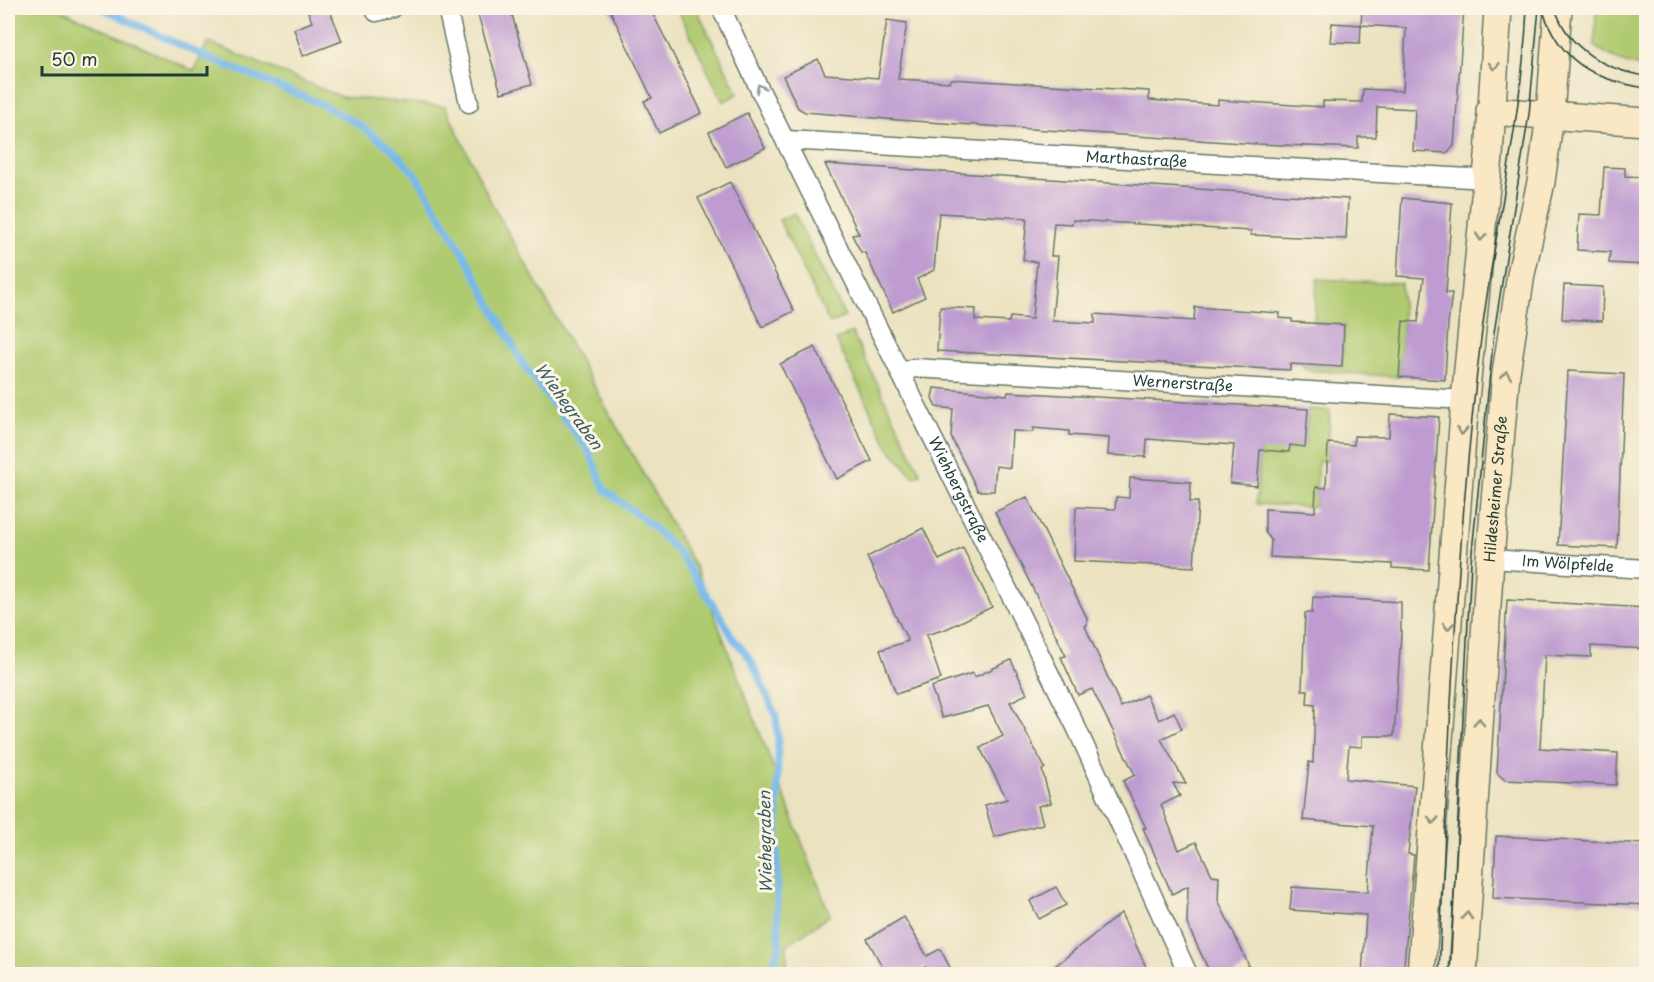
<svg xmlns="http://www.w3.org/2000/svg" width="1654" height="982" font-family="'Playpen Sans',sans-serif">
  <rect width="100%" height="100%" fill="#fcf5e5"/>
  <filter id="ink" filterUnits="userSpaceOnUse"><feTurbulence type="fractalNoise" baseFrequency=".0167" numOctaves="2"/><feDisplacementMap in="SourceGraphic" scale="12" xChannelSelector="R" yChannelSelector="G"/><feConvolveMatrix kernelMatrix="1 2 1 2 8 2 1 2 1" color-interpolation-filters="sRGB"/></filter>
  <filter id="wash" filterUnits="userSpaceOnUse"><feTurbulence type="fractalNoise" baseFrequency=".008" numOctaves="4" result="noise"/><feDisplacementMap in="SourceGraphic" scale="24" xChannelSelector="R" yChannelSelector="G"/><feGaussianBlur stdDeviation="1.35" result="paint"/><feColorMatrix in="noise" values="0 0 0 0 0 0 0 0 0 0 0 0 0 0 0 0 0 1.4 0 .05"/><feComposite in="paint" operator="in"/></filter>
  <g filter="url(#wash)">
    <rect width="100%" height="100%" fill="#ebe2c0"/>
    <g fill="#b0ca70" stroke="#688452" stroke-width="1.5">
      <path d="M8,8H57L194,71L208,42L341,97L445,106L490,200L697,570L830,915L787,945V974H8Z"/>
      <path d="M677,8H696L738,94L723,102Z"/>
      <path d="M1596,8H1646V69L1620,61L1595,47Z"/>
      <path d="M794,213L845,317L830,324L779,220Z"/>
      <path d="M1317,279L1401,283L1403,321L1399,377L1306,370L1302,365L1342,367L1344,325L1314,323Z"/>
      <path d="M852,332L921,474L914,477L888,447L836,340Z"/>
      <path d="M1308,409L1330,411L1327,461H1318L1315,507L1256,504L1260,453L1256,443L1305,446Z"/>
    </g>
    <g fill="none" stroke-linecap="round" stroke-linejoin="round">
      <path stroke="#76b9ec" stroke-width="7" d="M101,8L206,57L319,103L360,125L394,151L416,175L464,254L524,366L589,451L605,490L651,525L678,552L717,610L733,638L751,660L776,716L778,741L777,910L780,946L769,974"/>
    </g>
    <g id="blocks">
      <g fill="#be9bd0">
        <path d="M307,8H329L342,41L303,56L294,29L312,22Z"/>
        <path d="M476,8H510L532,84L501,93Z"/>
        <path d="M609,8H650L702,113L659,133L644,101L652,98Z"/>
        <path d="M1362,8L1420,11V8H1464L1454,146L1447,153L1413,151L1415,109L1377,107L1376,137H1358V148L1257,144L898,120L805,112L798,108L783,76L818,59L825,74L878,78L887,20L907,23L898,79L950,82V79L1149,91V100L1218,105V100L1323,107V101L1362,102L1363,89L1403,91L1406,28L1361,25Z"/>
        <path d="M1332,23L1361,25L1360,43L1330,42Z"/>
        <path d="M747,113L765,148L726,167L709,132Z"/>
        <path d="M825,164L1348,199L1346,239L1251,235V231L1073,220L1072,224L1054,223L1051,256H1058L1052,321L1095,323V314L1194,321L1195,307L1280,313L1279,318L1292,319V322L1344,325L1342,367L1290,364V370L937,351L940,307L976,309L975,320L1009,322L1010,317L1032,319L1037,262L1023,260L1027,218L939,213L934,270L917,279L925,297L893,312L865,253L861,252L852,235L859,234Z"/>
        <path d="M1604,167L1625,168V176L1642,177L1640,210L1647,211L1645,265L1609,263L1610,252L1577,250L1579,214L1601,215Z"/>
        <path d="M730,182L794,311L762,327L698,198Z"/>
        <path d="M1402,198L1452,203L1446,293H1452L1448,324L1445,380L1399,377L1403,321L1418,322L1424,278L1397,276Z"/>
        <path d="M1564,285L1603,287L1602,321L1562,319Z"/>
        <path d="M815,347L872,461L837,479L780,364Z"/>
        <path d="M1568,371L1624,374L1617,548L1558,545Z"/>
        <path d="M934,388L1007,395L1008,392L1308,409L1305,447L1290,445L1289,452L1260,450L1257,486L1230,483L1234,445L1147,439L1146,457L1108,455L1109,438L1069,435V431L1033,428V432L1012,431L1010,468L996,466L994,491H978L951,437L953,409L936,407L932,398Z"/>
        <path d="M1390,414L1439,417L1429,570L1392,568V564L1270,557L1271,540L1265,532V509L1315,512L1316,487L1326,488L1328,443L1354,445V436L1389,437Z"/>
        <path d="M1130,478L1191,482L1190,502H1198L1194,567L1074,561L1076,507L1115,509L1116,497L1129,498Z"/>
        <path d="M1027,497L1087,618V625L1085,626L1121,707L1146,695L1159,720L1174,712L1182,729L1161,739L1186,784L1173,783L1180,796L1161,805L1179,850L1196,842L1212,875L1219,876L1218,900L1249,966L1232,975H1211L1187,924L1188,886L1172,894L1143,828H1146L1123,781L1135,775L1092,689L1078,695L1061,657L1066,656L995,512Z"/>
        <path d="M923,528L939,560L963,548L992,607L946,629L926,635L941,679L896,694L880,650L908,641L867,557Z"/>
        <path d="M1313,597L1401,602V635L1394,736H1362V747L1349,746L1346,779L1415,786L1408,854L1414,855L1403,975H1362L1366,915L1290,910L1292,887L1368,892L1373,826L1303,820L1309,762L1313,763L1315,705L1307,704L1308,690H1302L1305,613H1312Z"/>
        <path d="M1507,600L1647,608V649L1591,646V657L1545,655L1540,748L1618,753L1616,785L1505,780L1497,773Z"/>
        <path d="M1011,660L1027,694L1010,702L1045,768L1042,770L1051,803L1038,806L1043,824L994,837L985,805L1007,799L980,748L1003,736L988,706L942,718L931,687L973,673L975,677Z"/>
        <path d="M1496,836L1647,844V905L1493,898Z"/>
        <path d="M1056,887L1066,905L1039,919L1030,901Z"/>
        <path d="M1121,913L1146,967L1135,975H1044Z"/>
        <path d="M904,917L927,956L940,949L954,975H929L925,967L911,975H887L867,939Z"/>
      </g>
    </g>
  </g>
  <g filter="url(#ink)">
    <use href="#blocks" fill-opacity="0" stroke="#667765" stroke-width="1.5"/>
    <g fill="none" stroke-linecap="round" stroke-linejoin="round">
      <defs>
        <g id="minor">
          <path d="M377,8L376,12L393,8"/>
          <path d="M447,8L469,103"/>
          <path id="s1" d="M721,8L759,88L1077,729L1188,974"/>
          <path id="s2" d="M786,140L1487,179"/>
          <path id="s3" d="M900,373L914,368L1465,400"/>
          <path id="s4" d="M1490,559L1646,569"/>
        </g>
        <g id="secondary">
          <path d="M1490,111L1646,122"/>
          <path d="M1421,974L1465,400L1489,156L1498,8"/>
          <path id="s5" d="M1463,974L1490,559L1506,373L1521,274L1541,182L1550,115L1558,8"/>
        </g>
      </defs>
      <use href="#minor" stroke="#667765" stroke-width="21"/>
      <use href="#secondary" stroke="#667765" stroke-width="30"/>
      <use href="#minor" stroke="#fff" stroke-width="18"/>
      <use href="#secondary" stroke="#fae7c3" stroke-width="27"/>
      <g stroke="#1f3d34" stroke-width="1.5">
        <path d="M1542,8C1559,61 1593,80 1646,88"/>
        <path d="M1555,8C1568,49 1605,70 1646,76"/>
        <path d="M1439,974C1448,760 1455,545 1482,331C1496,223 1522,117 1527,8"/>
        <path d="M1450,974L1471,562L1494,333L1529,114L1539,8"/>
      </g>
    </g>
    <defs><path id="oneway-chevron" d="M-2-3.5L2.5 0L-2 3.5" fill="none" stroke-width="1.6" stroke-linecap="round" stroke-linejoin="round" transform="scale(1.5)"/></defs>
    <g stroke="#8c927c">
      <use href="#oneway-chevron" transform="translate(1494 66) rotate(94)"/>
      <use href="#oneway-chevron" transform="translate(1481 237) rotate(96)"/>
      <use href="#oneway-chevron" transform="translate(1506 375) rotate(-84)"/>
      <use href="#oneway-chevron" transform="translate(1462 431) rotate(94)"/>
      <use href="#oneway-chevron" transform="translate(1448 626) rotate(94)"/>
      <use href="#oneway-chevron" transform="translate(1479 722) rotate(-86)"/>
      <use href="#oneway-chevron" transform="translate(1433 820) rotate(94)"/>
      <use href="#oneway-chevron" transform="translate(1467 916) rotate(-87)"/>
    </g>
    <use stroke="#8f9e9a" href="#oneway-chevron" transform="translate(760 88) rotate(-116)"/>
  </g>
  <g text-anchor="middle" stroke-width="6" stroke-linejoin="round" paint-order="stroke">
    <g font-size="15" fill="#1f3d34" stroke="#fcf5e5">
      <text dy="5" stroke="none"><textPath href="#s2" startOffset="351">Marthastraße</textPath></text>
      <text dy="5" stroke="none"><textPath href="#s3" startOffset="284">Wernerstraße</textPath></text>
      <text dy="5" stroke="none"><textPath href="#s1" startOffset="537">Wiehbergstraße</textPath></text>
      <text dy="5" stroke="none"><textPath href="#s5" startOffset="486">Hildesheimer Straße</textPath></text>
      <text dy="5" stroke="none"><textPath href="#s4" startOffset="78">Im Wölpfelde</textPath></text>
    </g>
    <g font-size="16" font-style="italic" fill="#355c62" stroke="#fcf5e5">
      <text transform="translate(569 406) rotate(54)" y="6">Wiehegraben</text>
      <text transform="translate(765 842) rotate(-91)" y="6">Wiehegraben</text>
    </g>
  </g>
  <rect width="1654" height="982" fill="none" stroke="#fcf5e5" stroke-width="30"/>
  <path d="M42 66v9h165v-9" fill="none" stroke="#1f3d34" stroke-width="3"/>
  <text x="51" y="66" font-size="18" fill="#1f3d34" stroke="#fcf5e5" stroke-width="4.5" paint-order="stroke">50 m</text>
</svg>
